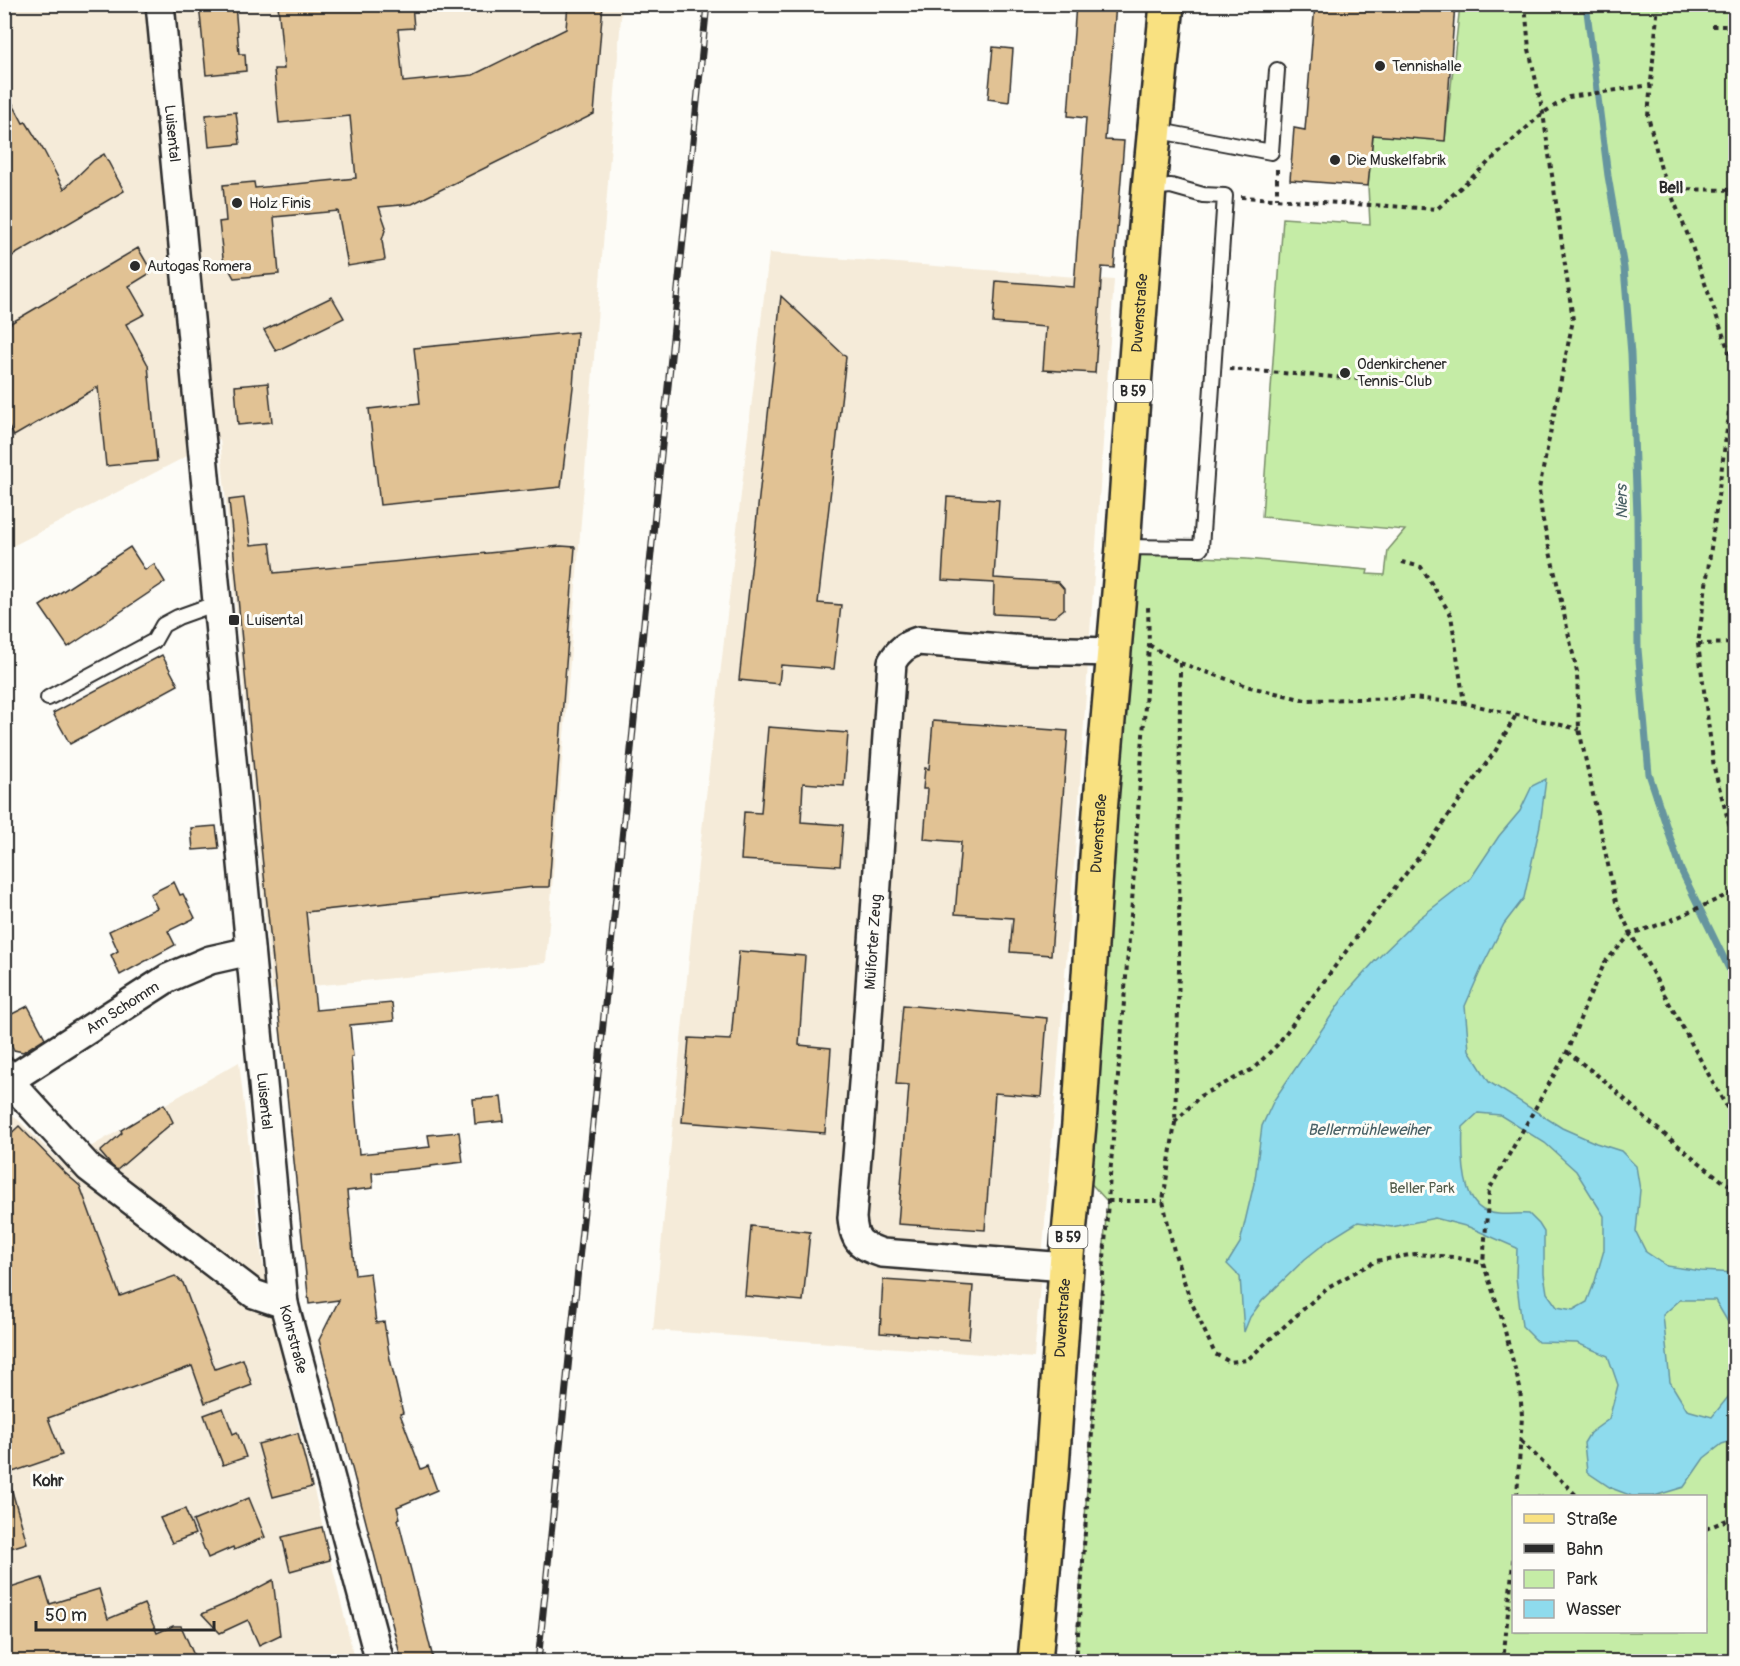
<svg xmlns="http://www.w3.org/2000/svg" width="1740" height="1666" font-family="Pangolin,sans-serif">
  <rect width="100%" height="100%" fill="#fdfcf7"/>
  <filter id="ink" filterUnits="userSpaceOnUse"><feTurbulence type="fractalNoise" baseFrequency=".0167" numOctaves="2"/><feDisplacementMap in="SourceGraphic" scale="12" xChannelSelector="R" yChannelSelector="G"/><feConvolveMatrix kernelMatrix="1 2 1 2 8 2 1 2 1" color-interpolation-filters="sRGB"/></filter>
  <g filter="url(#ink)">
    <g fill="#f5ebd9">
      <path d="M5,5H622L546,963L272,990L220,439L5,550Z"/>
      <path d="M769,253L1114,280L1077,826L1034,1358L653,1330L698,865Z"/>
      <path d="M239,1062L262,1259L283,1361L355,1661H5L4,1101L11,1113L62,1163Z"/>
    </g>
    <path fill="#c5eca6" stroke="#788c68" stroke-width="1.5" fill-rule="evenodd" d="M1460,5H1735V1661L1075,1662L1107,1201L1086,1178L1108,941L1111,830L1134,554L1246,559L1368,570L1367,574L1385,575L1388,550L1405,530L1262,517L1283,218L1370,224L1368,186L1373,135L1445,140ZM1514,1496H1706V1632H1514Z"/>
    <path fill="#8edbed" stroke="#66959f" stroke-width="1.5" fill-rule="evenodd" d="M1546,779L1540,825L1524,898L1504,924L1483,965L1465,1006L1469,1050L1489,1082L1562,1128L1596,1143L1621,1151L1636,1166L1640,1190L1636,1232L1646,1252L1667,1266L1701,1271L1735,1273V1334L1715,1300H1680L1663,1315L1670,1382L1687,1410L1712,1417L1733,1391L1735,1385V1440L1722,1444L1704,1458L1684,1487L1654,1496H1632L1611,1488L1587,1472L1584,1443L1590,1433L1609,1419L1618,1385L1608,1356L1577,1343L1538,1342L1522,1326L1516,1277L1517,1248L1469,1227L1435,1218L1392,1227L1358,1222L1329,1240L1305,1259L1262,1301L1250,1317L1244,1332L1240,1277L1227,1264L1240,1243L1255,1179L1262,1126L1274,1100L1348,991L1374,962L1417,920L1471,878L1499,836L1520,811L1532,786ZM1478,1113L1500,1115L1545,1143L1576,1171L1604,1216V1250L1595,1281L1587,1302L1573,1310L1557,1307L1547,1293L1544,1274V1232L1539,1224L1529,1214C1514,1213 1497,1217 1483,1210C1461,1198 1462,1148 1463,1127Z"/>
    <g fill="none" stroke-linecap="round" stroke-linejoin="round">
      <path stroke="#66959f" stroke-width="7" d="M1586,4L1608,176L1624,268L1631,354L1637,516L1638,649L1649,774L1681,870L1736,983"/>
    </g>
    <g fill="#e1c294" stroke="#2b2b2b" stroke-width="1.5">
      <path d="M199,4H235L239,54H245L246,71L206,75Z"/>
      <path d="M278,4H412L414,28L398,29L403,82L473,75L566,29L568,4H603L594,114L412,204L379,207L386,227L382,240L385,260L348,266L338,211L274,217L279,274L234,278L223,258L219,222L226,221L223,185L254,182L255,188L356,178L350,116L279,123L274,69H284Z"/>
      <path d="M1076,4H1116L1105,140L1124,141L1114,268L1102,267L1095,373L1043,370L1046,327L993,323L996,281L1074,287L1086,118L1068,116Z"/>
      <path d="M1315,4H1455L1445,141L1373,135L1368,186L1290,180L1294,128L1305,130Z"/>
      <path d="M993,47L1013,49L1009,102L988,99Z"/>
      <path d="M4,87L23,123L26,122L44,151L64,189L94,160L104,154L124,191L4,261Z"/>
      <path d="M236,112L240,144L209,147L206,115Z"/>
      <path d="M138,248L152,272L129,286L145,314L126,324L148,365L157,461L106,466L98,387L14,436L4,418V327Z"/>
      <path d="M781,296L846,357L818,603L841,605L834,669L781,665L779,684L739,680Z"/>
      <path d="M332,297L344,318L276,351L264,330Z"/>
      <path d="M577,332L573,387L561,487L380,505L369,409L420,403L414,348Z"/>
      <path d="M268,383L272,422L238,425L235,386Z"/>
      <path d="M947,497L999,500L994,578L1058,582L1064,589V609L1054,617L993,614L994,583L942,580Z"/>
      <path d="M244,498L251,545L270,543L274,573L561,546L575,547L549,887H534L306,912L316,1010L392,1003L394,1021L350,1025L353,1057H351L359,1154L430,1147L428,1135L459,1132L463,1162L431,1166V1167L372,1173L373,1188L347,1191L355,1275L370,1273L376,1323L384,1322L390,1359L403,1413L400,1414L421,1469L428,1466L437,1490L397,1507L400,1518L398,1519L434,1662H402L319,1340L339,1300L309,1304L260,837L229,500Z"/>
      <path d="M130,547L145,570L154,564L165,582L68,647L40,606Z"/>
      <path d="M162,655L178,685L70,744L53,713Z"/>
      <path d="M933,721L1068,731L1051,955L1010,952L1013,918L955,914L961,842L924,839L928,789H923L925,768L929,769Z"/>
      <path d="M768,727L848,733L844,786L803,783L801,822L843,825L840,866L741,860L744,812L761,813Z"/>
      <path d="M216,826L219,848L193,850L191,828Z"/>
      <path d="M174,882L180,895L183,894L195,918L168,931L175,945L120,975L111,955L118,951L109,931L157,908L150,894Z"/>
      <path d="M739,951L805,956L799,1045L831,1048L825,1133L682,1122L689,1038L731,1040Z"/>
      <path d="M903,1005L1047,1018L1041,1097L995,1093L985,1230L898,1224L909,1085L896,1084Z"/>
      <path d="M28,1006L45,1038L23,1052L14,1050L4,1031V1018Z"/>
      <path d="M501,1097L504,1121L475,1124L473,1099Z"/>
      <path d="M164,1104L173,1122L117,1170L112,1166L100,1152L122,1133L121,1130Z"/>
      <path d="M19,1126L65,1173L80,1186L120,1296L175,1276L183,1283L215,1369L243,1359L252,1385L205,1403L192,1366L48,1418L62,1455L4,1475V1140Z"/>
      <path d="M751,1226L810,1232L803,1301L745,1296Z"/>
      <path d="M883,1280L973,1286L969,1339L880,1333Z"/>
      <path d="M223,1408L233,1434L237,1432L246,1457L223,1465L204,1415Z"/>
      <path d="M298,1433L312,1487L273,1497L258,1444Z"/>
      <path d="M10,1484L27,1543L4,1550V1485Z"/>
      <path d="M249,1498L265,1537L234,1550L233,1547L208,1558L193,1521Z"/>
      <path d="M185,1509L195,1534L172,1543L160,1518Z"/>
      <path d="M322,1527L330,1560L290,1571L282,1537Z"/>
      <path d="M42,1578L50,1604L99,1589L108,1619L144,1604L157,1633L173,1626H181L197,1662H4V1590Z"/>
      <path d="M273,1580L280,1635L259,1645L248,1620L220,1633L202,1614L239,1598Z"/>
    </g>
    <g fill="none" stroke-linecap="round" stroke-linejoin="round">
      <defs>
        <g id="service">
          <path d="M1154,130L1271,152L1277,70"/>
          <path d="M1123,547L1201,548L1225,196L1203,195L1171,186L1149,188"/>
          <path d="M48,698L154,641L163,625L178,617L217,603"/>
        </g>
        <g id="minor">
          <path id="s1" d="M160,4L284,1304"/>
          <path id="s2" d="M4,1071L9,1081L89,1168L254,1294L284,1304L380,1662"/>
          <path id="s3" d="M4,1084L168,978L210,960L250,951"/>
          <path id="s4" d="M1066,1267L882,1253C860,1245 854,1242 852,1218L866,1046L892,662C899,650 906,645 918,641L1025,650L1114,652"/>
        </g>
        <g id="primary">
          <path id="s5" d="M1035,1662L1052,1468L1066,1267L1079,1124L1100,812L1123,547L1132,412L1149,188L1167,4"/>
        </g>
      </defs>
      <use href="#service" stroke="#2b2b2b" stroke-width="18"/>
      <use href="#minor" stroke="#2b2b2b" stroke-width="32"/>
      <use href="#primary" stroke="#2b2b2b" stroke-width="38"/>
      <g stroke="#2b2b2b" stroke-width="4" stroke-dasharray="4.5 4.5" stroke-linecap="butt">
        <path d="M1525,4L1529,49L1543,113L1573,320L1539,489L1542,516L1577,672L1579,729L1616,902L1631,934L1736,1124"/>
        <path d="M1658,4L1648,116L1661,169L1689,238L1733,363L1728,422L1698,644L1714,768L1736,849"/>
        <path d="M1712,26H1736"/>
        <path d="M1277,169V198"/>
        <path d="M1670,189L1736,190"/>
        <path d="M1241,197L1437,209L1543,113L1569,97L1651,85"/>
        <path d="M1229,369L1373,380"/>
        <path d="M1402,562L1421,567L1451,615L1464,703"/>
        <path d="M1698,644L1736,643"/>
        <path d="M1149,645L1180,663L1250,687L1305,700L1413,698L1464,703L1579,729"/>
        <path d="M1180,663L1179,969L1175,1123L1163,1201L1174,1251L1190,1299L1215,1354L1230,1362L1247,1360L1328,1287L1376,1261L1415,1254L1453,1257L1483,1263"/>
        <path d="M1567,1052L1605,1081L1648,1121L1721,1180L1736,1189"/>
        <path d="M1175,1122L1200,1096L1253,1069L1277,1045L1361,931L1422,853L1456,805L1496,750L1516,715"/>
        <path d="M1108,1201H1163"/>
        <path d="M1521,1441L1577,1496"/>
        <path d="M1517,1496L1522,1416L1520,1388L1500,1312L1483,1263L1489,1190L1567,1052L1586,1004L1605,962L1631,934L1667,922L1736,891"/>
        <path d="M1706,1529L1736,1516"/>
        <path d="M1076,1662L1108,1201L1132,902L1149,645L1148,606"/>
        <path d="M1503,1662L1514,1552"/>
        <path d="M1735,1662L1736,1661"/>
      </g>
      <use href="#service" stroke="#fdfcf7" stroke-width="14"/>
      <use href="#minor" stroke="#fdfcf7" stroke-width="27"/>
      <use href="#primary" stroke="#f9e181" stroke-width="33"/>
      <defs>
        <path id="rail" d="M538,1662L707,4"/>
      </defs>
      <use href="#rail" stroke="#2b2b2b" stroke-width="7"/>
      <use href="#rail" stroke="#fdfcf7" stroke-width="4.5" stroke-dasharray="14" stroke-linecap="butt"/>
    </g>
  </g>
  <g fill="#2b2b2b" stroke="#fdfcf7" stroke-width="2">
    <circle cx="1380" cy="66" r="6"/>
    <circle cx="1335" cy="160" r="6"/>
    <circle cx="237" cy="203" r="6"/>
    <circle cx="135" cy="266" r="6"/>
    <circle cx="1345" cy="373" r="6"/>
    <rect x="228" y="614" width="12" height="12" rx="3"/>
  </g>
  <g text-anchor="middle" stroke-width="6" stroke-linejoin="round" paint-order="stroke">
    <g fill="#fdfcf7" stroke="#6a6a68" stroke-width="1.5">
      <rect x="1113.5" y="380" width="39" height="22" rx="4.5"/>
      <rect x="1048.5" y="1226" width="39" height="22" rx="4.5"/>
    </g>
    <g font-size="14" font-weight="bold" fill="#2b2b2b">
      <text x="1133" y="396">B 59</text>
      <text x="1068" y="1242">B 59</text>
    </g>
    <g font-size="15" fill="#2b2b2b" stroke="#fdfcf7" text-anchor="start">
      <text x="1392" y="71">Tennishalle</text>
      <text x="1347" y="165">Die Muskelfabrik</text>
      <text x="249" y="208">Holz Finis</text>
      <text x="147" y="271">Autogas Romera</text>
      <text x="1357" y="369">Odenkirchener<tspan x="1357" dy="17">Tennis-Club</tspan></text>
      <text x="246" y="625">Luisental</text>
    </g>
    <g font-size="15" fill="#2b2b2b" stroke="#fdfcf7">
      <text dy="5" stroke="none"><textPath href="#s1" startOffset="130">Luisental</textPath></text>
      <text dy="5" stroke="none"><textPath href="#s5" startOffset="1353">Duvenstraße</textPath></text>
      <text dy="5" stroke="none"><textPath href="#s5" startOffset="831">Duvenstraße</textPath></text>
      <text dy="5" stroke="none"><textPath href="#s4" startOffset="512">Mülforter Zeug</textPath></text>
      <text dy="5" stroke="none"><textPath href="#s3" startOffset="141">Am Schomm</textPath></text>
      <text dy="5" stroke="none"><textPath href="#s1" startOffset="1102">Luisental</textPath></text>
      <text dy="5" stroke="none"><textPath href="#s5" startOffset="345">Duvenstraße</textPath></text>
      <text dy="5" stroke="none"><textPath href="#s2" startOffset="405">Kohrstraße</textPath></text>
    </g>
    <g font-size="15" fill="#525b4a" stroke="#fdfcf7">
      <text x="1422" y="1193">Beller Park</text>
    </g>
    <g font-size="16" font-weight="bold" fill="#2b2b2b" stroke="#fdfcf7">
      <text x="1671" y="193">Bell</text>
      <text x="48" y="1486">Kohr</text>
    </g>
    <g font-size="16" font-style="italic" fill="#496065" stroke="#fdfcf7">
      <text transform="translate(1621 502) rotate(-91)" y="6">Niers</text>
      <text x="1369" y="1135">Bellermühleweiher</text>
    </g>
  </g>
  <rect width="1740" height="1666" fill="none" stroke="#fdfcf7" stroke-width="24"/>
  <rect x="12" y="12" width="1716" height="1642" fill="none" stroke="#2b2b2b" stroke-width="2" filter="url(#ink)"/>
  <rect x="1512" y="1495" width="195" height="138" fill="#fdfcf7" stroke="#a9a8a5" stroke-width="1.5"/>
  <rect x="1524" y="1514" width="30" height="9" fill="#f9e181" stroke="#a9a8a5" stroke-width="1.5"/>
  <text x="1566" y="1525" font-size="18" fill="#2b2b2b">Straße</text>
  <rect x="1524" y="1544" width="30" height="9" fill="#2b2b2b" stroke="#a9a8a5" stroke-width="1.5"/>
  <text x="1566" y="1555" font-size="18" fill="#2b2b2b">Bahn</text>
  <rect x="1524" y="1570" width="30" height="18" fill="#c5eca6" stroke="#a9a8a5" stroke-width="1.5"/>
  <text x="1566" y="1585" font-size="18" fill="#2b2b2b">Park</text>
  <rect x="1524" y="1600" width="30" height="18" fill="#8edbed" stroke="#a9a8a5" stroke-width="1.5"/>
  <text x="1566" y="1615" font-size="18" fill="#2b2b2b">Wasser</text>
  <path d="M36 1621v9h178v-9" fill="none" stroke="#2b2b2b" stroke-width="3"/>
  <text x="45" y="1621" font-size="18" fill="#2b2b2b" stroke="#fdfcf7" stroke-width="4.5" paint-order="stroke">50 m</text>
</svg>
